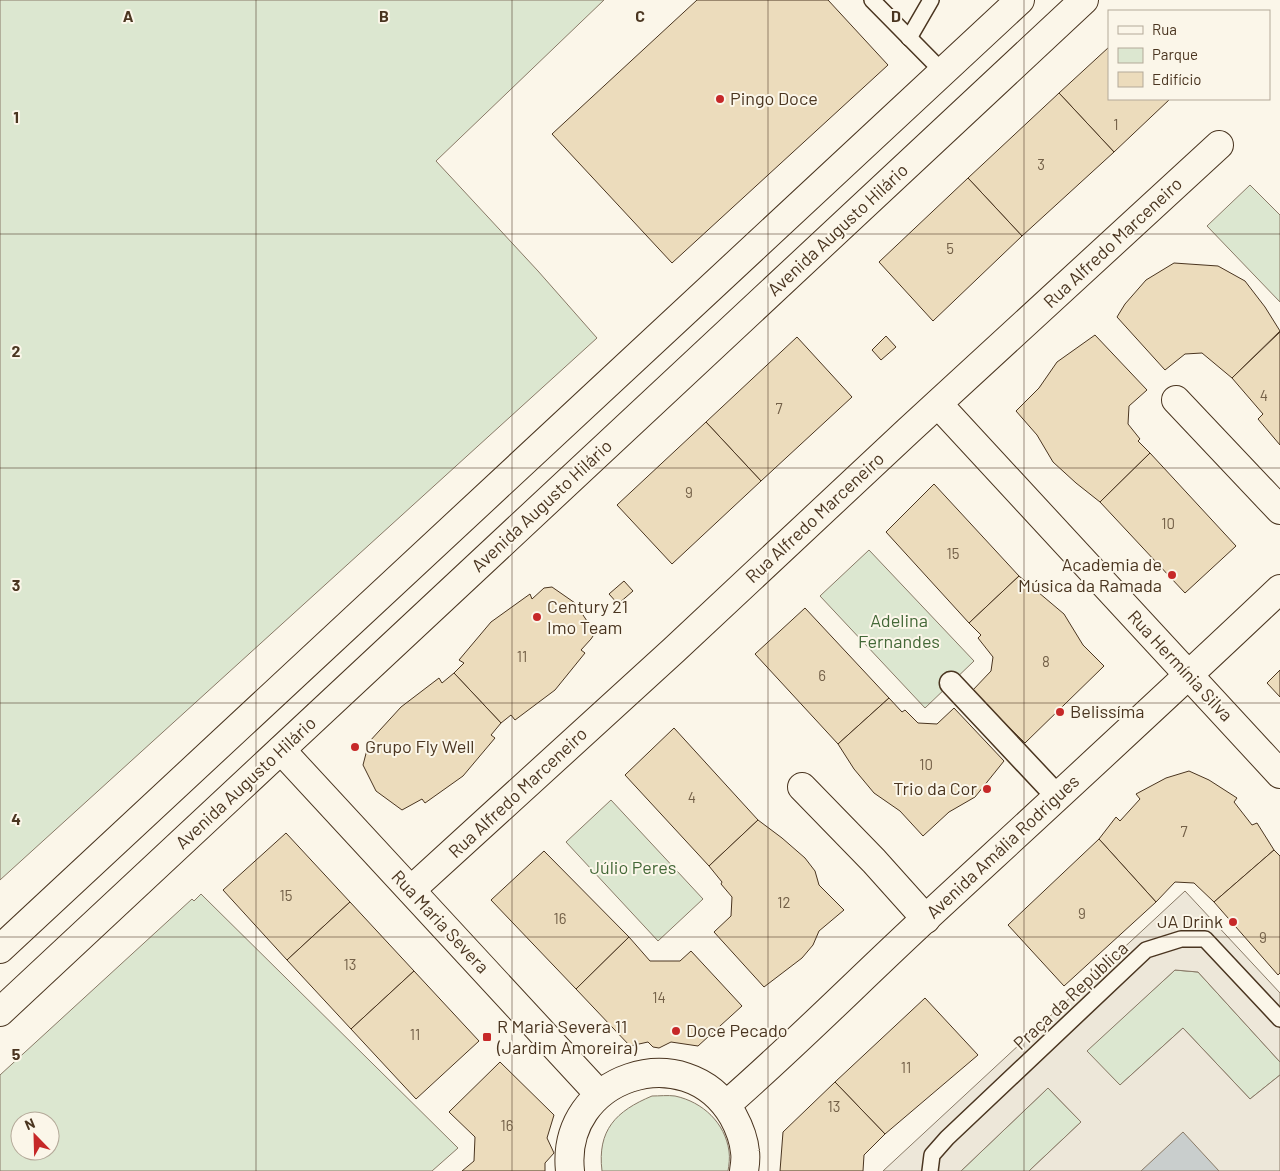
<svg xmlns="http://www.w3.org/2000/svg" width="1280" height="1171" font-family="Barlow,sans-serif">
  <rect width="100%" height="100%" fill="#fbf6e9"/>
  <g fill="#dce7d0" stroke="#887966" fill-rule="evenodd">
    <path d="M0,0H604L436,161L538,271L597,338L0,880Z"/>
    <path d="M1250,185L1280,215V302L1207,226Z"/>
    <path d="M869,550L974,661L925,708L820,596Z"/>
    <path d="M611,800L703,899L658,941L566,842Z"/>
    <path d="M201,894L458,1148L432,1171H0V1075L192,899L194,901ZM20,1121H50V1151H20Z"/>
    <path d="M1175,970L1198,972L1280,1062V1075L1250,1099L1183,1028L1120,1085L1086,1051Z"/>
    <path d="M1048,1088L1081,1122L1029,1171H961Z"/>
    <path d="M652,1096C659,1096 668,1095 675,1096C703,1102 725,1123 729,1151C730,1158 729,1165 728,1171H602C597,1130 616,1111 652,1096Z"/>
  </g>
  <path fill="#ede7d9" stroke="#887966" d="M1185,891L1280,993V1062L1198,972L1175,970L1087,1051L1120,1085L1183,1028L1250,1099L1280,1075V1171H1029L1081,1122L1048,1088L961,1171H883Z"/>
  <path fill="#c9cecd" stroke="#887966" d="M1183,1132L1219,1171H1141Z"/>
  <g fill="#ecdcbc" stroke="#4a3520">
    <path d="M697,0H828L888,65L672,263L552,134Z"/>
    <path d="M1109,47V99H1170L1114,152L1059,93Z"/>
    <path d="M1059,93L1114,152L1022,236L968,178Z"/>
    <path d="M968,178L1022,236L933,321L879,262Z"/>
    <path d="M1174,263L1218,266L1245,281L1265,307L1280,331L1232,378L1202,353L1185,354L1165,370L1117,317L1125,304L1146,280Z"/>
    <path d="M1280,332V445L1258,419L1263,414L1232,378Z"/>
    <path d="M1095,335L1147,390L1129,406L1128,424L1140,439L1138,441L1150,453L1100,502L1076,483L1053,462L1037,435L1016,411L1039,388L1057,362Z"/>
    <path d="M886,336L896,347L881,360L872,350Z"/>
    <path d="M797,337L852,397L761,481L706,422Z"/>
    <path d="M706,422L761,481L672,564L617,505Z"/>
    <path d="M1150,453L1236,546L1185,593L1100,502Z"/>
    <path d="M934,484L1019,576L969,623L886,532Z"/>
    <path d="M1019,576L1064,614L1083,645L1104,666L1025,743L972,691L991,671L993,657L978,638L981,635L969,623Z"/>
    <path d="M624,581L633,591L618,604L609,594Z"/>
    <path d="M552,587L575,603L595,633L591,639L581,650L585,653L555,690L515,720L511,715L501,723L454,673L464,663L459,660L491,622L530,594L532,599L544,588Z"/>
    <path d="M805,608L889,698L838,744L755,654Z"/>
    <path d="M1280,670V697L1267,683Z"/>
    <path d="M454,673L501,723L491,735L495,738L463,776L425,803L422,799L402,810L376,791L363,765L369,742L401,707L439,678L442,683Z"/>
    <path d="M889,698L902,712L905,710L918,723L937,724L954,708L1004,761L975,797L949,812L923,836L900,811L874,793L854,769L838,744Z"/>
    <path d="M674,728L758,820L709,866L625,775Z"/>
    <path d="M1189,771L1209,780L1237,798L1234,802L1252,825L1257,823L1274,850L1214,902L1194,883L1175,882L1156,902L1099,839L1116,817L1120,821L1140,799L1136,794L1166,778Z"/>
    <path d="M758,820L782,838L805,858L815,871L819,885L844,910L819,931L813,945L802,958L764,987L714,932L731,916L732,897L721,884L722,882L709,866Z"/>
    <path d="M286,833L350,902L287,960L223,890Z"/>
    <path d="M1099,839L1156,902L1064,986L1008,925Z"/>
    <path d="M1274,850L1280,856V973L1278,975L1214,902Z"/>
    <path d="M544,851L629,937L576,989L491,900Z"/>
    <path d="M350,902L414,971L351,1029L287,960Z"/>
    <path d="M629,937L650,961H680L691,951L742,1006L698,1046L671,1042L659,1048L653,1047L648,1042L630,1046L576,989Z"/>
    <path d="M414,971L479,1041L416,1099L351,1029Z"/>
    <path d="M925,998L978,1055L885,1134L835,1082Z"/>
    <path d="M500,1062L554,1115L547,1138L554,1153L545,1163V1171H462L474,1161L475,1137L449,1112Z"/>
    <path d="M835,1082L885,1134L864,1155L863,1171H780L783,1132Z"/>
  </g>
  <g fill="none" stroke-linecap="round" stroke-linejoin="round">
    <defs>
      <g id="service">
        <path d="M872,0L943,72"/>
        <path d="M909,38L931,0"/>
        <path d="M930,1171L932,1155L947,1138L1146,950L1181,939H1205L1280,1019"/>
      </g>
      <path id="pedestrian" d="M951,683L1058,797"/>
      <g id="minor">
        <path d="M1176,400L1280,510"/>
        <path d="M938,404L1280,774"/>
        <path d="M281,750L599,1094"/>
        <path d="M802,787L874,861L926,919"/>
        <path d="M411,890L674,650L908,431L1219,145"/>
        <path d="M726,1105C795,1045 859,980 926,918C1044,809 1163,700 1280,589"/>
        <path d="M570,1171C560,1077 685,1035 733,1116C739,1127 744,1140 745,1152C746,1158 745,1165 744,1171"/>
      </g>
      <g id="secondary">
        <path d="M0,949L1020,0"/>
        <path d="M0,1012L1084,0"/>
      </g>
    </defs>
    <use href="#service" stroke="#4a3520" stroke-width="18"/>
    <use href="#pedestrian" stroke="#4a3520" stroke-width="25"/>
    <use href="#minor" stroke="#4a3520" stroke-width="30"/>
    <use href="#secondary" stroke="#4a3520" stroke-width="30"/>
    <use href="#service" stroke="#fbf6e9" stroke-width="15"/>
    <use href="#pedestrian" stroke="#fbf6e9" stroke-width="22"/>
    <use href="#minor" stroke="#fbf6e9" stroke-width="28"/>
    <use href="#secondary" stroke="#fbf6e9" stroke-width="28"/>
  </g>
  <path fill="none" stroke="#4a3520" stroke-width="1" stroke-opacity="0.55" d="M256,0V1171M512,0V1171M768,0V1171M1024,0V1171M0,234H1280M0,468H1280M0,703H1280M0,937H1280"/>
  <g fill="#c62828" stroke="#fbf6e9" stroke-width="2">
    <circle cx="720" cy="99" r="5"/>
    <circle cx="1172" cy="575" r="5"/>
    <circle cx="537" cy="617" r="5"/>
    <circle cx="1060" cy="712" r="5"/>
    <circle cx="355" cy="747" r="5"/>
    <circle cx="987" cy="789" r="5"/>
    <circle cx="1233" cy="922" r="5"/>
    <circle cx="676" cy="1031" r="5"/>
    <rect x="482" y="1032" width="10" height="10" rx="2.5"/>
  </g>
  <g text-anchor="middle" stroke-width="4" stroke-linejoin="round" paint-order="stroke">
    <g font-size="15" fill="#725f47">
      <text x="1116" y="130">1</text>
      <text x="1041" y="170">3</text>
      <text x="950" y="254">5</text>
      <text x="1264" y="401">4</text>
      <text x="779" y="414">7</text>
      <text x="689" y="498">9</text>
      <text x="1168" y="529">10</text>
      <text x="953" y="559">15</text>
      <text x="522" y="662">11</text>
      <text x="1046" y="667">8</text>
      <text x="822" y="681">6</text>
      <text x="926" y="770">10</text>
      <text x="692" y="803">4</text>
      <text x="1184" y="837">7</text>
      <text x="286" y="901">15</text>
      <text x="784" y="908">12</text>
      <text x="1082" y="919">9</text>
      <text x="560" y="924">16</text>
      <text x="1263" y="943">9</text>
      <text x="350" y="970">13</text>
      <text x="659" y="1003">14</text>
      <text x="415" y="1040">11</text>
      <text x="906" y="1073">11</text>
      <text x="834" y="1112">13</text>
      <text x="507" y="1131">16</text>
    </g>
    <g font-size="18" fill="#4a3520" stroke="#fbf6e9" text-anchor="start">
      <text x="730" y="105">Pingo Doce</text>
      <text x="1162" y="571" text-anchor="end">Academia de<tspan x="1162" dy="21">Música da Ramada</tspan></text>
      <text x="547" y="613">Century 21<tspan x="547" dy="21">Imo Team</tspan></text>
      <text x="1070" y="718">Belissíma</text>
      <text x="365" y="753">Grupo Fly Well</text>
      <text x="977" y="795" text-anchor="end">Trio da Cor</text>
      <text x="1223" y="928" text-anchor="end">JA Drink</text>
      <text x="497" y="1033">R Maria Severa 11<tspan x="497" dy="21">(Jardim Amoreira)</tspan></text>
      <text x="686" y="1037">Doce Pecado</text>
    </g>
    <g font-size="18" fill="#4a3520" stroke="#fbf6e9">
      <text transform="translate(838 230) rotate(-43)" y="6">Avenida Augusto Hilário</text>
      <text transform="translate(1113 243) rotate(-43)" y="6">Rua Alfredo Marceneiro</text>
      <text transform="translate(542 506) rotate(-43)" y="6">Avenida Augusto Hilário</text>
      <text transform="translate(815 518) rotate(-43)" y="6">Rua Alfredo Marceneiro</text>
      <text transform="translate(1180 666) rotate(47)" y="6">Rua Hermínia Silva</text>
      <text transform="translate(246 783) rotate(-43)" y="6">Avenida Augusto Hilário</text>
      <text transform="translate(518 793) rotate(-43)" y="6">Rua Alfredo Marceneiro</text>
      <text transform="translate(1003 847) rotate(-43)" y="6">Avenida Amália Rodrigues</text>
      <text transform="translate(440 922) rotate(47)" y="6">Rua Maria Severa</text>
      <text transform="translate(1071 996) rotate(-43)" y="6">Praça da República</text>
    </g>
    <g font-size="18" fill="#436837" stroke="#fbf6e9">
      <text x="899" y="627">Adelina<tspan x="899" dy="21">Fernandes</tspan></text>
      <text x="633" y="874">Júlio Peres</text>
    </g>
  </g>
  <g font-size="16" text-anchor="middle" font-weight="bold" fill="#4a3520" stroke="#fbf6e9" stroke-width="4" stroke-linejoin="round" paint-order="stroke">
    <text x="128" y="22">A</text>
    <text x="384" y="22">B</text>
    <text x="640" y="22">C</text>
    <text x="896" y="22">D</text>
    <text x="16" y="123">1</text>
    <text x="16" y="357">2</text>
    <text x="16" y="591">3</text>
    <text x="16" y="825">4</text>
    <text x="16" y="1060">5</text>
  </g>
  <rect x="1108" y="10" width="162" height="90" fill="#fbf6e9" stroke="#b4a999"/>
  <rect x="1118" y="26" width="25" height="8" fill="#fbf6e9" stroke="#b4a999"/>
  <text x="1152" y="35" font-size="15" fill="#4a3520">Rua</text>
  <rect x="1118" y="48" width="25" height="15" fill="#dce7d0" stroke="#b4a999"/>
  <text x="1152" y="60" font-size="15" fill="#4a3520">Parque</text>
  <rect x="1118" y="72" width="25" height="15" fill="#ecdcbc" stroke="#b4a999"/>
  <text x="1152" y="85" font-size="15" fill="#4a3520">Edifício</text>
  <g transform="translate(35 1136) rotate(337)"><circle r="24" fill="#fbf6e9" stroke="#b4a999"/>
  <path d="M0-4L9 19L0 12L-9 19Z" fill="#c62828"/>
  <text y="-8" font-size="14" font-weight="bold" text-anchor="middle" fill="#4a3520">N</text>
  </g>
</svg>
